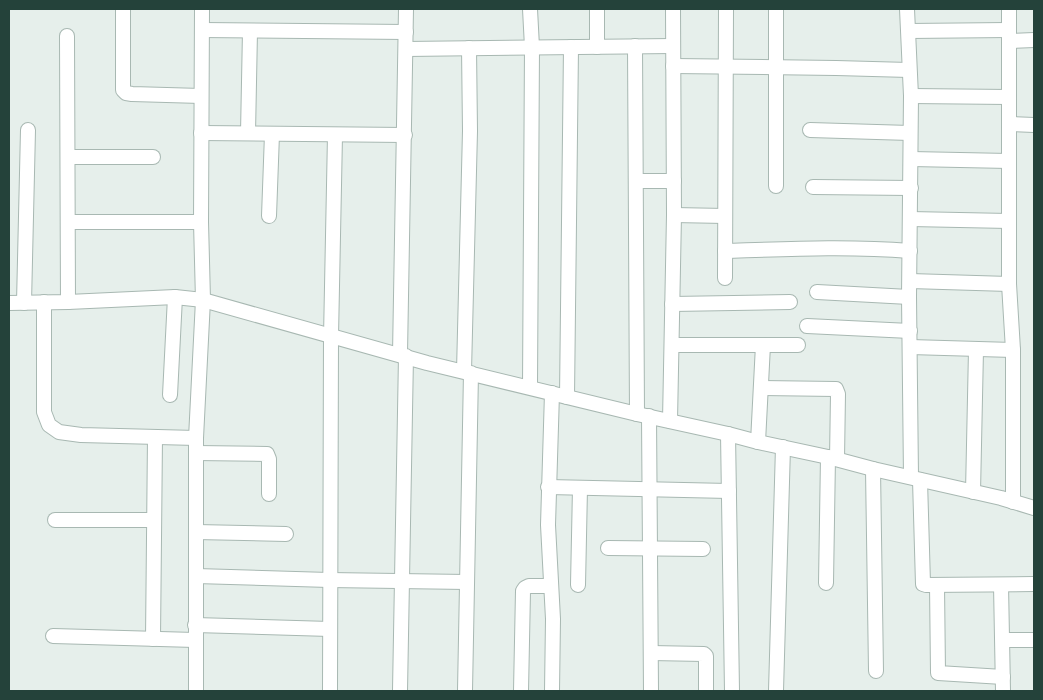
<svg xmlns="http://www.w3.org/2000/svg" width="1043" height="700" font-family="'Fira Sans',sans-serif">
  <rect width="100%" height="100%" fill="#e6efeb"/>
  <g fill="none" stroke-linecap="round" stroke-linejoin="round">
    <defs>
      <g id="minor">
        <path d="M123,9V90L126,93L132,94L201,96"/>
        <path d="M597,9V47"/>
        <path d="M907,9L911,96L909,297L911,477"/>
        <path d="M1009,9V284L1013,350V502"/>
        <path d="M202,30L406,32"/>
        <path d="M909,31L1008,30"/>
        <path d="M67,36L68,302"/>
        <path d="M1009,41L1034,40"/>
        <path d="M635,46L637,414"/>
        <path d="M406,49L673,46"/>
        <path d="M673,66L836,68L909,70"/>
        <path d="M911,96L1009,97"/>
        <path d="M1009,124L1034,125"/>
        <path d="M810,130L910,133"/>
        <path d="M201,133L405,135"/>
        <path d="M248,133L250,31"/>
        <path d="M68,157H153"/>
        <path d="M911,159L1009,161"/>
        <path d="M636,181H674"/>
        <path d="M776,186V9"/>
        <path d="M813,187L911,188"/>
        <path d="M674,215L725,216"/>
        <path d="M269,216L272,134"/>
        <path d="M910,219L1009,221"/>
        <path d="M68,222H201"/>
        <path d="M725,251C787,249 848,246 910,251"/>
        <path d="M725,278L726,9"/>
        <path d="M910,281L1009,284"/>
        <path d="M817,292L909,297"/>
        <path d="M44,302V412L49,425L59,432L81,435L196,438"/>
        <path d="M9,303L68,302L175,297L203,300L427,363L637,414L728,434L758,442L828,457L873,469L1001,498L1034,508"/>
        <path d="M24,303L28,130"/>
        <path d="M672,304L790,302"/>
        <path d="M807,326L910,331"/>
        <path d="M672,345H798"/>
        <path d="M910,347L1013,350"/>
        <path d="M400,354L406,9"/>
        <path d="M464,371L470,131L469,48"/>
        <path d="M530,387L532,47L530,9"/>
        <path d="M761,388L836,389L838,394L837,459"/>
        <path d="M552,393L548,525L553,619L552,691"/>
        <path d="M170,395L175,297"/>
        <path d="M567,397L571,47"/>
        <path d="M649,416L651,691"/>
        <path d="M670,421L674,215L673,9"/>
        <path d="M728,434L732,691"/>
        <path d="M758,442L763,345"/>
        <path d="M196,453L267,454L269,459V494"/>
        <path d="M873,469L876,671"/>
        <path d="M920,480L923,584L926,585L1034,584"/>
        <path d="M548,487L729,491"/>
        <path d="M973,492L976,350"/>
        <path d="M55,520H154"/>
        <path d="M196,532L286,534"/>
        <path d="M608,548L703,549"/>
        <path d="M196,576L329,580L467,582"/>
        <path d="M826,583L828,457"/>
        <path d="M578,585L580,488"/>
        <path d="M937,585L938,673L1003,677"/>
        <path d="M1001,585L1003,691"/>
        <path d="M195,625L330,629"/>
        <path d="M53,636L195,640"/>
        <path d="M153,639L155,437"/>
        <path d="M1003,640H1034"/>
        <path d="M651,653L704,654L706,656V691"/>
        <path d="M196,691V438L203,300L201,222L202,9"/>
        <path d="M330,691L331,337L335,135"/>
        <path d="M400,691L406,356"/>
        <path d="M465,691L471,373"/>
        <path d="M521,691L523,591L525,588L529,586H551"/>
        <path d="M776,691L783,447"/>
      </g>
    </defs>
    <use href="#minor" stroke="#a8b8b2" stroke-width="16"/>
    <use href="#minor" stroke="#fff" stroke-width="14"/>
  </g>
  <rect width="1043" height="700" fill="none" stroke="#24423a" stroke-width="20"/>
</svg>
